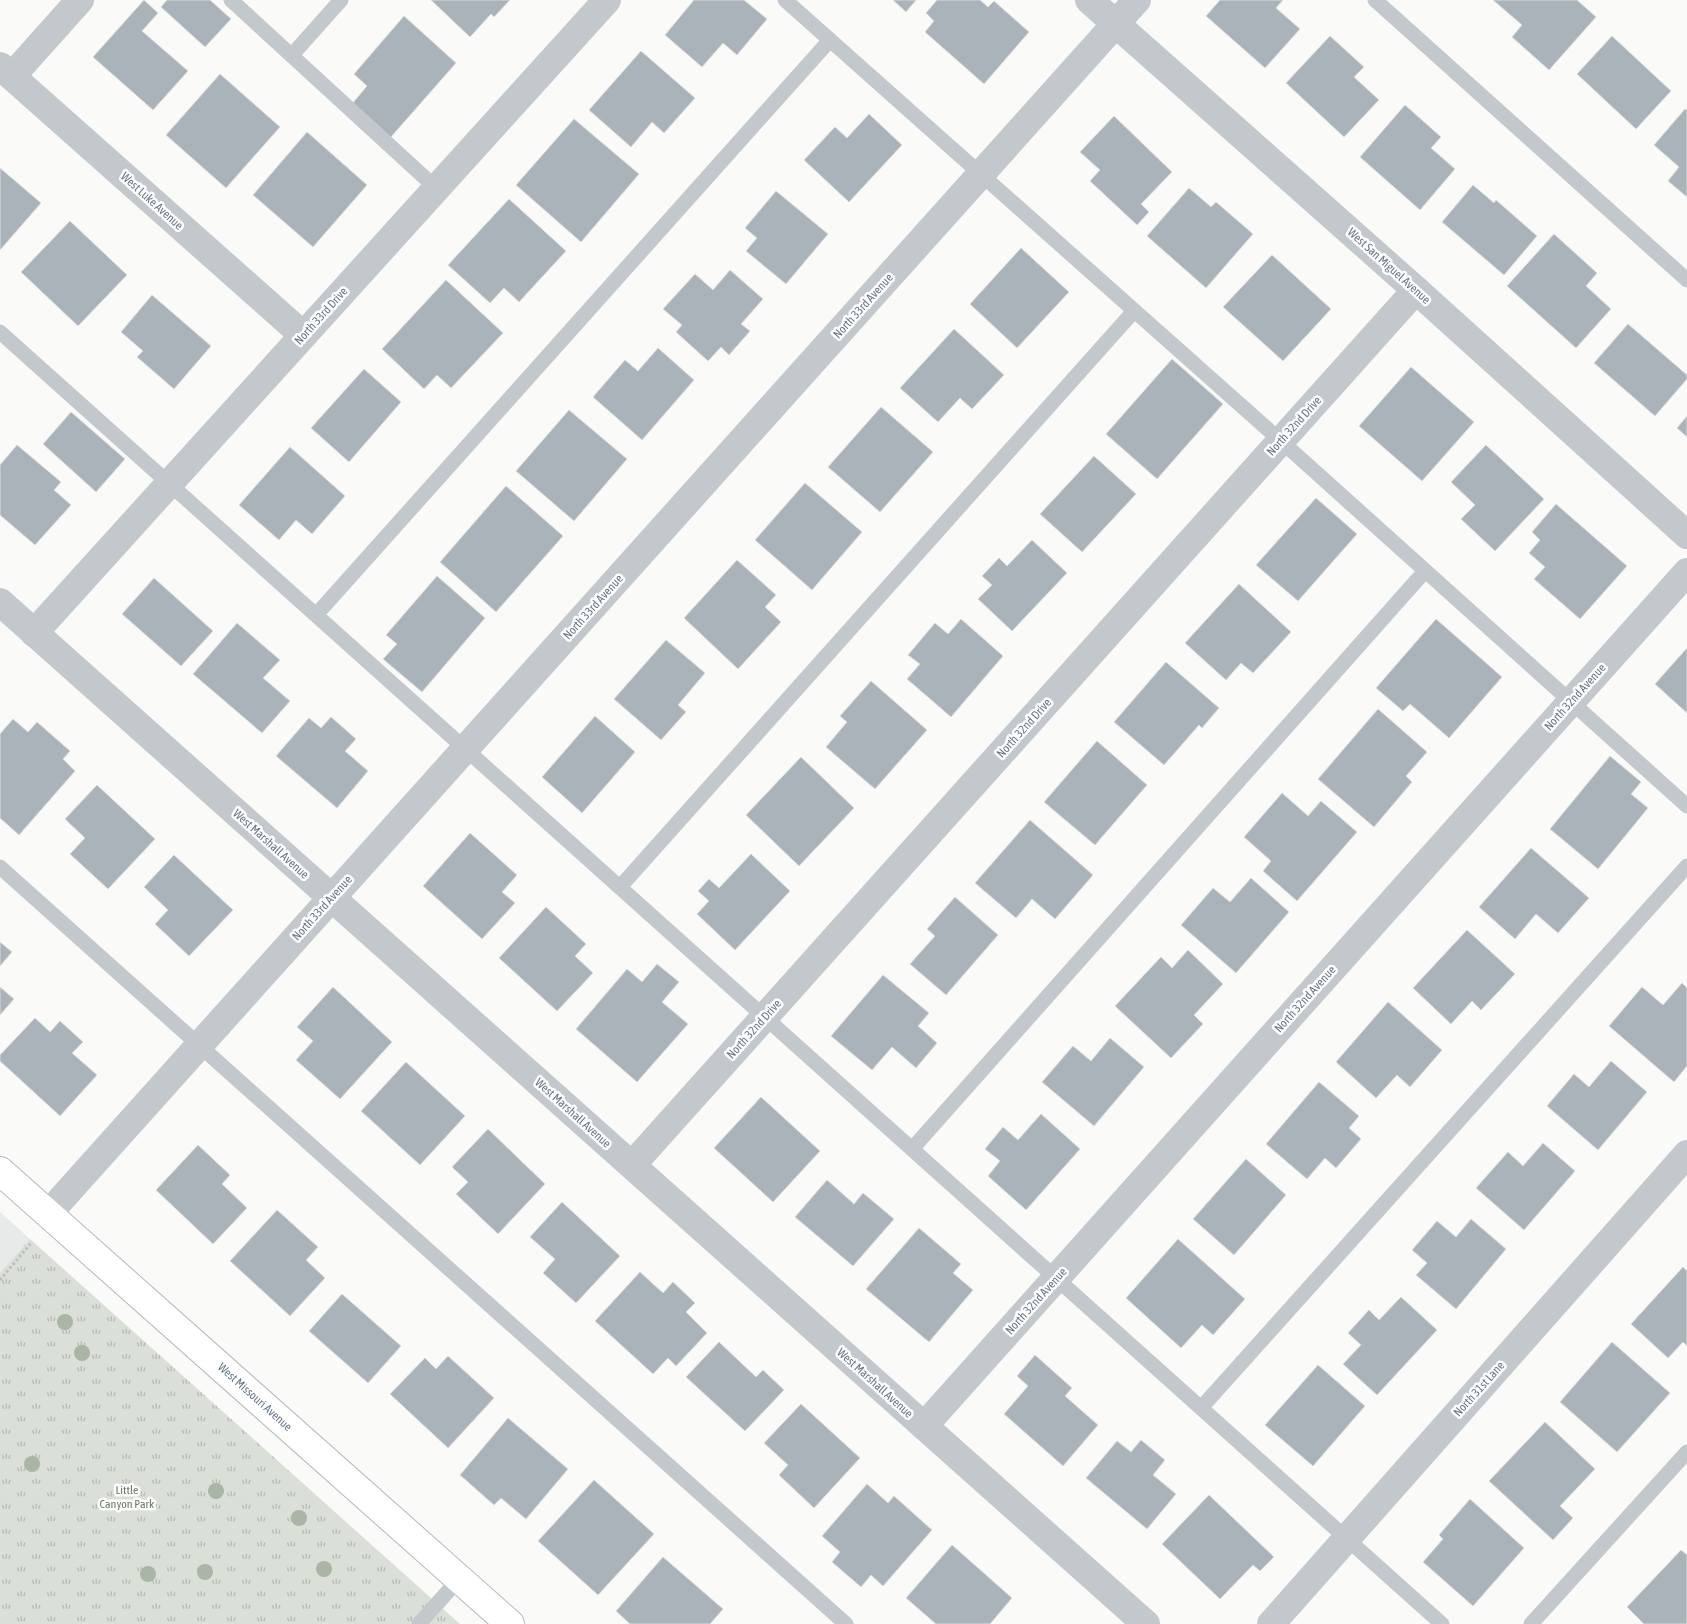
<svg xmlns="http://www.w3.org/2000/svg" width="1687" height="1624" font-family="'Asap Condensed',sans-serif">
  <defs>
    <pattern id="grass-tufts" width="24" height="20" patternUnits="userSpaceOnUse" patternTransform="scale(1.25)"><rect width="24" height="20" fill="#dadfd7"/><path d="M3 7l-1-3M5 7V3M7 7l1-3M15 17l-1-3M17 17v-4M19 17l1-3" fill="none" stroke="#b4b9b4"/></pattern>
  </defs>
  <rect width="100%" height="100%" fill="#fafaf8"/>
  <path fill="#e8e9e9" d="M0,1212L30,1239L0,1273Z"/>
  <path fill="url(#grass-tufts)" d="M30,1239L460,1624H0V1273Z"/>
  <g fill="#aab3b9" stroke="#dcdcda">
    <path d="M144,0L158,13L142,31L188,71L153,110L93,57Z"/>
    <path d="M167,0H210L231,19L205,47L161,7Z"/>
    <path d="M431,0H510L494,17L491,14L470,37Z"/>
    <path d="M694,0H744L767,19L737,55L723,43L702,67L665,35Z"/>
    <path d="M893,0H916L906,12Z"/>
    <path d="M937,0H980L988,7L994,1L1029,32L984,84L925,32L934,21L926,13Z"/>
    <path d="M1220,0H1283L1276,8L1300,29L1265,68L1206,16Z"/>
    <path d="M1493,0H1577L1596,17L1549,70L1512,37L1522,25Z"/>
    <path d="M404,16L456,63L390,138L352,104L367,86L354,74Z"/>
    <path d="M1330,36L1364,67L1354,77L1379,100L1344,137L1286,83Z"/>
    <path d="M1612,36L1671,91L1636,129L1577,74Z"/>
    <path d="M641,51L695,98L664,133L652,122L631,147L589,110Z"/>
    <path d="M220,74L280,127L226,188L166,135Z"/>
    <path d="M1405,105L1441,137L1431,148L1455,169L1420,210L1360,157Z"/>
    <path d="M1685,109L1687,110V197L1668,181L1679,167L1654,145Z"/>
    <path d="M869,114L902,145L849,202L804,160L835,127L847,138Z"/>
    <path d="M1114,116L1172,172L1141,204L1149,212L1137,225L1090,181L1100,170L1080,152Z"/>
    <path d="M574,119L639,174L581,242L516,185Z"/>
    <path d="M307,132L367,185L313,247L253,195Z"/>
    <path d="M0,168L41,203L0,250Z"/>
    <path d="M1473,185L1494,203L1496,200L1537,236L1504,275L1442,222Z"/>
    <path d="M1189,188L1211,207L1216,202L1253,234L1206,288L1147,236Z"/>
    <path d="M776,191L828,234L786,284L746,251L757,238L745,228Z"/>
    <path d="M509,199L566,251L519,302L504,288L490,303L448,265Z"/>
    <path d="M70,221L127,275L78,326L21,272Z"/>
    <path d="M1554,234L1597,273L1586,286L1611,309L1576,348L1507,286Z"/>
    <path d="M1021,248L1069,292L1017,348L970,304Z"/>
    <path d="M1272,255L1331,309L1283,361L1223,307Z"/>
    <path d="M730,270L763,299L741,324L750,331L729,355L721,347L708,361L676,332L682,325L663,309L695,274L713,290Z"/>
    <path d="M446,280L503,333L451,388L437,375L424,389L382,349Z"/>
    <path d="M152,295L211,346L174,389L137,357L143,351L121,332Z"/>
    <path d="M1628,324L1687,375V379L1655,416L1594,363Z"/>
    <path d="M954,329L1004,375L972,409L960,398L938,422L900,388Z"/>
    <path d="M658,348L694,380L642,440L593,397L625,360L638,371Z"/>
    <path d="M1172,359L1223,404L1157,479L1106,434Z"/>
    <path d="M1411,367L1474,422L1422,481L1359,426Z"/>
    <path d="M364,369L401,402L349,462L311,428Z"/>
    <path d="M881,407L933,452L880,512L828,467Z"/>
    <path d="M569,410L627,459L574,521L516,471Z"/>
    <path d="M71,412L125,459L96,492L43,444Z"/>
    <path d="M1687,416V437L1677,428Z"/>
    <path d="M17,445L61,482L54,490L71,505L35,545L0,515V465Z"/>
    <path d="M1486,445L1544,499L1495,551L1461,519L1475,505L1451,482Z"/>
    <path d="M290,447L345,496L312,534L296,520L279,540L239,505Z"/>
    <path d="M1094,456L1136,494L1082,552L1040,514Z"/>
    <path d="M805,483L862,532L812,590L755,540Z"/>
    <path d="M506,486L563,536L496,612L440,562Z"/>
    <path d="M1316,498L1357,534L1298,601L1256,565Z"/>
    <path d="M1556,504L1627,566L1580,619L1534,579L1545,567L1529,553L1540,540L1532,532Z"/>
    <path d="M1032,540L1067,573L1012,631L978,599L992,585L982,576L999,558L1007,566Z"/>
    <path d="M737,560L776,595L765,607L781,622L738,669L684,618Z"/>
    <path d="M437,576L485,618L422,692L383,659L397,644L386,635Z"/>
    <path d="M154,578L213,631L181,666L122,614Z"/>
    <path d="M1239,584L1291,632L1253,673L1241,663L1226,680L1185,643Z"/>
    <path d="M961,619L1003,656L951,717L907,679L920,664L908,655L935,623L948,634Z"/>
    <path d="M1436,619L1502,677L1449,738L1410,704L1403,711L1376,688Z"/>
    <path d="M237,623L280,660L263,678L290,701L262,733L193,674Z"/>
    <path d="M666,640L705,673L678,705L686,712L661,740L614,699Z"/>
    <path d="M1687,648V713L1655,684Z"/>
    <path d="M1166,662L1219,708L1202,728L1199,725L1164,765L1114,722Z"/>
    <path d="M871,681L927,730L875,789L826,747L847,722L840,716Z"/>
    <path d="M1378,709L1427,752L1406,776L1412,782L1374,827L1318,779Z"/>
    <path d="M595,716L635,752L582,813L542,777Z"/>
    <path d="M331,717L356,739L345,751L368,771L337,808L276,756L309,718L321,728Z"/>
    <path d="M13,719L28,732L37,722L70,751L63,759L75,771L19,835L0,818V734Z"/>
    <path d="M1097,741L1147,785L1095,845L1044,802Z"/>
    <path d="M1610,756L1641,782L1631,794L1648,808L1598,869L1550,829Z"/>
    <path d="M801,757L854,808L799,866L746,815Z"/>
    <path d="M97,785L155,839L108,889L70,854L85,838L65,819Z"/>
    <path d="M1282,793L1308,816L1321,801L1357,832L1297,901L1263,871L1271,861L1244,837Z"/>
    <path d="M1030,820L1093,875L1055,919L1032,899L1016,918L975,883Z"/>
    <path d="M470,833L517,875L502,892L515,903L482,939L423,886Z"/>
    <path d="M1531,848L1589,898L1558,933L1536,914L1515,939L1479,907Z"/>
    <path d="M751,854L790,891L735,950L697,914L709,901L698,891L709,879L719,888Z"/>
    <path d="M174,855L233,910L189,956L155,924L168,910L144,887Z"/>
    <path d="M1251,878L1289,912L1236,973L1181,925L1213,888L1230,902Z"/>
    <path d="M955,897L998,935L946,995L910,964L935,936L927,929Z"/>
    <path d="M546,907L586,944L575,956L593,973L557,1011L499,958Z"/>
    <path d="M1467,930L1515,974L1481,1010L1472,1001L1451,1024L1413,988Z"/>
    <path d="M0,942L12,952L0,966Z"/>
    <path d="M1188,950L1223,984L1194,1015L1203,1024L1171,1058L1115,1006L1161,957L1172,968Z"/>
    <path d="M657,964L679,982L662,1002L688,1024L637,1082L576,1029L627,969L642,982Z"/>
    <path d="M883,975L929,1013L918,1026L937,1043L916,1068L892,1047L872,1070L831,1036Z"/>
    <path d="M1682,983L1687,988V1066L1674,1082L1609,1026L1642,987L1663,1005Z"/>
    <path d="M0,987L14,999L0,1015Z"/>
    <path d="M333,987L392,1042L340,1099L296,1060L313,1041L297,1027Z"/>
    <path d="M1388,1002L1442,1050L1410,1087L1397,1075L1376,1098L1336,1062Z"/>
    <path d="M35,1018L50,1032L60,1021L83,1042L72,1053L97,1075L60,1116L0,1061V1055Z"/>
    <path d="M1110,1038L1144,1067L1094,1126L1042,1082L1073,1046L1091,1061Z"/>
    <path d="M1611,1061L1647,1092L1598,1150L1547,1106L1574,1074L1589,1087Z"/>
    <path d="M406,1062L465,1116L420,1165L361,1111Z"/>
    <path d="M1319,1082L1359,1116L1349,1128L1361,1139L1336,1168L1325,1158L1307,1179L1266,1144Z"/>
    <path d="M761,1097L820,1151L773,1202L714,1148Z"/>
    <path d="M1041,1114L1080,1149L1026,1210L988,1176L1000,1161L985,1149L1003,1127L1018,1140Z"/>
    <path d="M488,1129L545,1184L498,1234L456,1194L468,1182L452,1167Z"/>
    <path d="M1543,1143L1575,1171L1524,1230L1476,1188L1508,1152L1523,1166Z"/>
    <path d="M198,1145L230,1175L222,1184L247,1208L213,1244L156,1190Z"/>
    <path d="M1246,1159L1286,1195L1234,1255L1193,1219Z"/>
    <path d="M827,1180L854,1204L863,1193L894,1219L853,1266L795,1217Z"/>
    <path d="M562,1202L620,1256L576,1303L543,1273L555,1259L530,1237Z"/>
    <path d="M277,1210L318,1247L306,1260L325,1278L290,1316L230,1261Z"/>
    <path d="M1471,1219L1506,1249L1456,1309L1416,1275L1427,1263L1412,1250L1437,1221L1456,1237Z"/>
    <path d="M919,1228L961,1264L953,1273L973,1290L929,1342L866,1289Z"/>
    <path d="M1178,1239L1245,1299L1213,1335L1202,1325L1181,1348L1126,1298Z"/>
    <path d="M1683,1267L1687,1271V1346L1683,1342L1668,1358L1631,1324Z"/>
    <path d="M640,1272L663,1293L673,1282L695,1303L686,1312L707,1333L676,1366L668,1358L653,1374L595,1321Z"/>
    <path d="M342,1294L401,1346L368,1383L309,1331Z"/>
    <path d="M1401,1297L1437,1330L1377,1395L1343,1364L1361,1345L1348,1333L1369,1310L1379,1320Z"/>
    <path d="M719,1342L756,1377L763,1370L784,1390L745,1431L686,1377Z"/>
    <path d="M1612,1342L1670,1393L1617,1452L1560,1402Z"/>
    <path d="M1035,1355L1072,1388L1065,1396L1098,1425L1063,1466L1004,1414L1028,1386L1017,1376Z"/>
    <path d="M448,1356L494,1398L448,1448L390,1394L425,1358L436,1369Z"/>
    <path d="M1318,1365L1365,1406L1313,1466L1265,1425Z"/>
    <path d="M801,1404L860,1458L814,1508L779,1475L788,1465L764,1443Z"/>
    <path d="M508,1418L568,1469L526,1519L501,1498L494,1505L460,1475Z"/>
    <path d="M1545,1422L1595,1469L1560,1506L1573,1518L1553,1540L1489,1481Z"/>
    <path d="M1141,1440L1165,1460L1153,1475L1176,1494L1147,1529L1086,1478L1117,1441L1131,1452Z"/>
    <path d="M594,1480L654,1534L598,1595L538,1541Z"/>
    <path d="M867,1484L888,1503L894,1496L932,1530L883,1586L871,1575L861,1587L832,1562L840,1552L822,1536Z"/>
    <path d="M1209,1495L1274,1557L1260,1571L1253,1565L1220,1599L1162,1544Z"/>
    <path d="M1470,1499L1524,1548L1473,1606L1423,1562L1443,1539L1439,1535Z"/>
    <path d="M952,1545L1012,1598L990,1624H936L906,1598Z"/>
    <path d="M1681,1550L1687,1555V1624H1644L1627,1607Z"/>
    <path d="M663,1557L723,1609L710,1624H630L616,1611Z"/>
  </g>
  <g fill="none" stroke-linecap="round" stroke-linejoin="round">
    <defs>
      <path id="secondary" d="M0,1171L510,1624"/>
    </defs>
    <use href="#secondary" stroke="#b3babf" stroke-width="30"/>
    <path stroke="#bbbfc2" stroke-width="3" stroke-dasharray="2.5 2.5" stroke-linecap="butt" d="M0,1280L31,1243"/>
    <g stroke="#c3c8cc" stroke-width="15">
      <path d="M231,0L436,188"/>
      <path d="M785,0L1281,441L1687,806"/>
      <path d="M1375,0L1687,280"/>
      <path d="M292,55L341,0"/>
      <path d="M0,332L1442,1624"/>
      <path d="M316,615L830,40"/>
      <path d="M0,867L846,1624"/>
      <path d="M620,887L1134,311"/>
      <path d="M912,1149L1425,571"/>
      <path d="M1201,1408L1687,866"/>
      <path d="M419,1624L459,1579"/>
      <path d="M1531,1624L1687,1452"/>
    </g>
    <g stroke="#c3c8cc" stroke-width="28">
      <path d="M1089,0L1416,290L1687,535"/>
      <path d="M0,66L303,335"/>
      <path d="M12,76L80,0"/>
      <path d="M0,602L1146,1624"/>
      <path d="M34,633L607,0"/>
      <path d="M632,1165L1416,290"/>
      <path d="M48,1214L1137,0"/>
      <path d="M924,1426L1687,572"/>
      <path d="M1271,1624L1687,1154"/>
    </g>
    <use href="#secondary" stroke="#fff" stroke-width="28"/>
  </g>
  <g fill="#aab4a7">
    <circle cx="65" cy="1322" r="8"/>
    <circle cx="82" cy="1353" r="8"/>
    <circle cx="32" cy="1464" r="8"/>
    <circle cx="216" cy="1491" r="8"/>
    <circle cx="299" cy="1518" r="8"/>
    <circle cx="324" cy="1569" r="8"/>
    <circle cx="205" cy="1572" r="8"/>
    <circle cx="148" cy="1574" r="8"/>
  </g>
  <g text-anchor="middle" stroke-width="5" stroke-linejoin="round" paint-order="stroke">
    <g font-size="12" fill="#657683" stroke="#fff">
      <text transform="translate(152 201) rotate(42)" y="4">West Luke Avenue</text>
      <text transform="translate(1389 266) rotate(42)" y="4">West San Miguel Avenue</text>
      <text transform="translate(863 306) rotate(-48)" y="4">North 33rd Avenue</text>
      <text transform="translate(321 316) rotate(-48)" y="4">North 33rd Drive</text>
      <text transform="translate(1294 426) rotate(-48)" y="4">North 32nd Drive</text>
      <text transform="translate(593 607) rotate(-48)" y="4">North 33rd Avenue</text>
      <text transform="translate(1575 697) rotate(-48)" y="4">North 32nd Avenue</text>
      <text transform="translate(1024 728) rotate(-48)" y="4">North 32nd Drive</text>
      <text transform="translate(271 844) rotate(42)" y="4">West Marshall Avenue</text>
      <text transform="translate(322 908) rotate(-48)" y="4">North 33rd Avenue</text>
      <text transform="translate(1305 999) rotate(-48)" y="4">North 32nd Avenue</text>
      <text transform="translate(754 1029) rotate(-48)" y="4">North 32nd Drive</text>
      <text transform="translate(573 1113) rotate(42)" y="4">West Marshall Avenue</text>
      <text transform="translate(1036 1301) rotate(-48)" y="4">North 32nd Avenue</text>
      <text transform="translate(875 1383) rotate(42)" y="4">West Marshall Avenue</text>
      <text transform="translate(1479 1389) rotate(-48)" y="4">North 31st Lane</text>
      <text transform="translate(255 1397) rotate(42)" y="4">West Missouri Avenue</text>
    </g>
    <g font-size="12" fill="#687a64" stroke="#fff">
      <text x="127" y="1494">Little<tspan x="127" dy="14">Canyon Park</tspan></text>
    </g>
  </g>
</svg>
